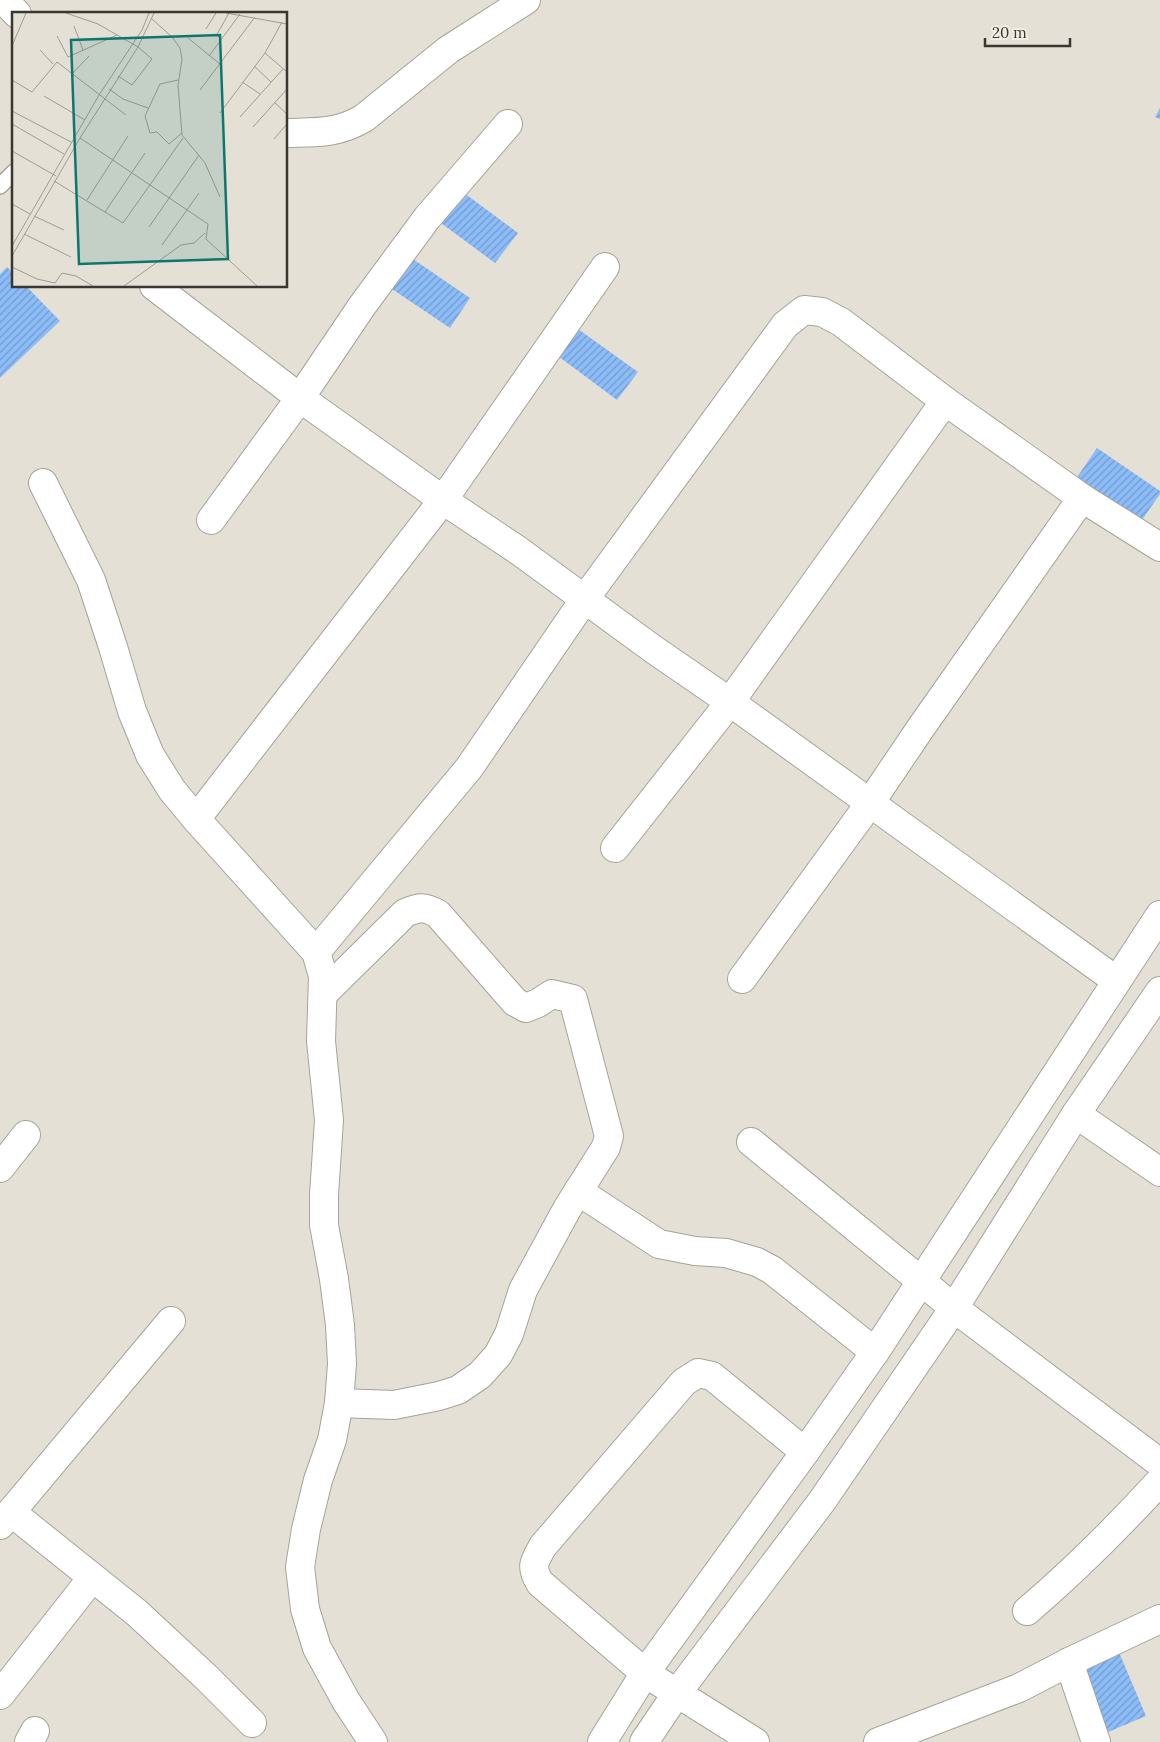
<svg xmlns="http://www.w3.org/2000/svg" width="1160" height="1742" font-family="Lora,serif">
  <defs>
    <pattern id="building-hatch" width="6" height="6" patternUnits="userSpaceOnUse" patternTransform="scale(1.25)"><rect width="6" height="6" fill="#8cbdf9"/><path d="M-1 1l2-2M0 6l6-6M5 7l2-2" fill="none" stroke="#739aca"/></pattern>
  </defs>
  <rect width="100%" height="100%" fill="#e4e0d5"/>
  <g fill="url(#building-hatch)">
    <path d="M1160,108V119L1155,117Z"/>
    <path d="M464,193L518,233L495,263L441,223Z"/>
    <path d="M407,255L470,298L450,328L386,285Z"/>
    <path d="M7,267L14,274V286H26L60,321L0,378V274Z"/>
    <path d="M578,329L638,372L617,400L558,356Z"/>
    <path d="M1097,448L1160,491V494L1137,527L1073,483Z"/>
    <path d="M1118,1650L1146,1716L1108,1732L1080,1666Z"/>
  </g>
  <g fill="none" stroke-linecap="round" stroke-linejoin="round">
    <defs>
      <path id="service" d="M0,186L14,172"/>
      <g id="minor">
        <path d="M4,0L17,14"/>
        <path d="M286,133C317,132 337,134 364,118L448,50L526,0"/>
        <path d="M154,286L300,398L443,500L519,551L653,649L730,702L1117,981"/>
        <path d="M43,483L91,580L113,647L132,711L150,755L172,790L196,819L316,952L323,976L321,1041L329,1120L324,1195V1225L334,1279L340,1325L342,1364L339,1403L332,1440L318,1480L306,1529L300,1567L305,1609L317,1648L346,1701L373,1742"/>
        <path d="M211,520L300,398L362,306L427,218L508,124"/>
        <path d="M196,819L443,500L605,267"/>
        <path d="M615,848L730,702L945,401"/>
        <path d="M316,952L469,768L584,600L785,325L804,310L822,312L841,322L945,401L1082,498L1160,547"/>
        <path d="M742,979L870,803L920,729L1082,498"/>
        <path d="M323,994L405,913C419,907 424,906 438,914L515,1002L526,1008L538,1003L552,994L573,999L609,1136L606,1147L567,1209L523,1290L509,1334L498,1355L480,1375L458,1390L439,1396L394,1405L339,1403"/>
        <path d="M1076,1114L1160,1172"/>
        <path d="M751,1142L954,1308L1160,1463"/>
        <path d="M0,1168L26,1135"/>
        <path d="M578,1191L659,1244L695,1251L726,1253L757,1262L772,1270L875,1352"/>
        <path d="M11,1512L137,1613L206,1677L252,1723"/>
        <path d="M0,1525L171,1321"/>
        <path d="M1027,1611C1075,1570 1118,1527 1160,1481"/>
        <path d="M1069,1662L1096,1742"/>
        <path d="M0,1695L92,1578"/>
        <path d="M29,1742L35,1731"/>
        <path d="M755,1742L645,1673L540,1583C530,1566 534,1562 543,1546L684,1382L698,1373L712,1376L805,1452"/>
        <path d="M878,1742L1019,1688L1069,1662L1160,1619"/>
      </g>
      <g id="primary">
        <path d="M602,1742L645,1673L805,1452L875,1352L1160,915"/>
        <path d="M644,1742L677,1693L822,1501L954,1308L1076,1114L1160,991"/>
      </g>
    </defs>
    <use href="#service" stroke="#a7a398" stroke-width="18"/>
    <use href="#minor" stroke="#a7a398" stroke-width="30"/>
    <use href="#primary" stroke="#a7a398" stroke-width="30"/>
    <use href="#service" stroke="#fff" stroke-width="15"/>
    <use href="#minor" stroke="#fff" stroke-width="28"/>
    <use href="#primary" stroke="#fff" stroke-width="28"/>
  </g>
  <g transform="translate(12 12)">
    <rect width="275" height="275" fill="#e4e0d5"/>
    <path fill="none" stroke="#9f9c94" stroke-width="1" d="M54,1L86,12L126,35L140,47L120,73L106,64M214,1L275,12M140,7L160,25L168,36L170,47L166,73L170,123L193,151L208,185M62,14L71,38M194,17L204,1M45,24L56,45L105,23M204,24L217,1M176,26L208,52M0,34L14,1M28,38L41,52M253,41L275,60M197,44L228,2M242,54L259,70M59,63L77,44M0,68L20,80L45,50L114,103M166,68L148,72L133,104L138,121L145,120L157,132L170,121M230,70L248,82M97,77L111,87L136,96M188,78L243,5M32,84L73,108M263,91L275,102M0,99L59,130M208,101L253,41L270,10M228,105L271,57M0,112L52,142M241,115L275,77M68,126L196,212L194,227L245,274M262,127L275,112M0,139L44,164M42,169L111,211L171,126M75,188L116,124M0,192L18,202M93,200L133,141M22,204L52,218M137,215L187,143M12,222L59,245M150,233L187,181M0,234L87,83L130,18L137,1M0,244L68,126L126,35L142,1M0,255L25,267L43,271L50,261L64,264L81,274M112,274L169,233L182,231L193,221"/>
    <path fill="#0f766e" fill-opacity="0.15" stroke="#0f766e" stroke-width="2.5" d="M208,23L216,247L67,252L59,28Z"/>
    <rect width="275" height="275" fill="none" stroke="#383732" stroke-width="2.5"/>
  </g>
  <path d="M985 38v8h85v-8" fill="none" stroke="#383732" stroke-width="2.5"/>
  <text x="992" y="38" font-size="15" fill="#383732" stroke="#f2ede2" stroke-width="4" paint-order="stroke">20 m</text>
</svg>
